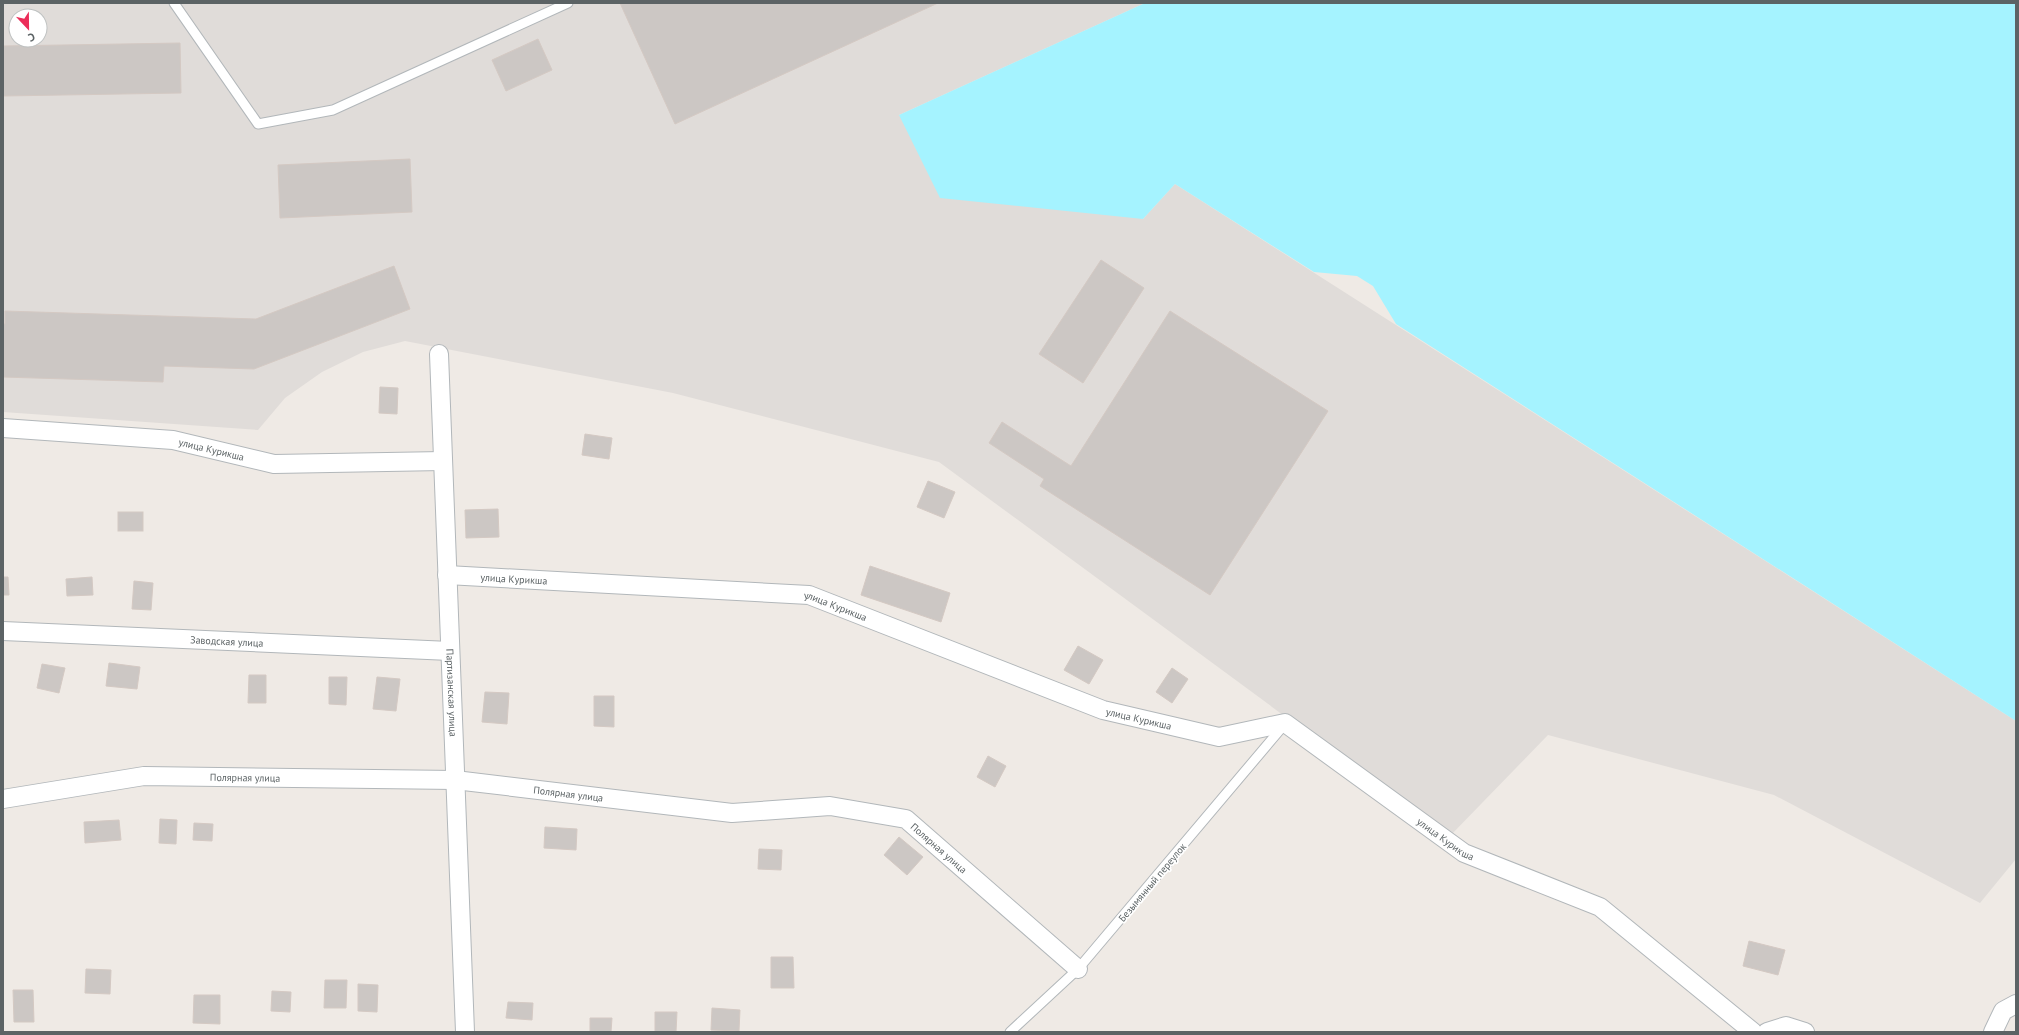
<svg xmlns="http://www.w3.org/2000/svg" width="2019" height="1035" font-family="'PT Sans',sans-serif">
  <rect width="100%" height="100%" fill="#efeae5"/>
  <path fill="#e0dcd9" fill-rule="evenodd" d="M3,3H1145L899,115L1143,219L1175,184L2016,721V859L1980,903L1774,795L1548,735L1449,837L939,462L673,393L405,341L363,352L322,372L285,398L258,430L3,412ZM16,16H40V40H16Z"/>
  <path fill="#a5f3ff" d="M1145,3H2016V721L1396,324L1373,286L1357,276L1314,272L1175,184L1143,219L940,198L899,115Z"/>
  <g fill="#ccc7c4" stroke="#d4c9c3">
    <path d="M620,3H938L675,124Z"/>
    <path d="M538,39L552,70L506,91L492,60Z"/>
    <path d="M180,43L181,93L3,96V46Z"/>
    <path d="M410,159L412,212L280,218L278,165Z"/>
    <path d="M1101,260L1144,288L1083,383L1039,354Z"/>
    <path d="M394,266L410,309L254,369L164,366L163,382L3,377V324H5V311L256,319Z"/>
    <path d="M1170,311L1328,411L1210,595L1040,486L1044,479L989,443L1002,422L1071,466Z"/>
    <path d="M380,387L398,388L397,414L379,413Z"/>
    <path d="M585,434L612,438L609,459L582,455Z"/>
    <path d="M928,481L955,492L944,518L917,507Z"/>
    <path d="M498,509L499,537L466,538L465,510Z"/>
    <rect x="118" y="512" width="25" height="19"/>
    <path d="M870,566L950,593L941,622L861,595Z"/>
    <path d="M3,577H8L9,595H3Z"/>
    <path d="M92,577L93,595L67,596L66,579Z"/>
    <path d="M134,581L153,583L151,610L132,609Z"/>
    <path d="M1078,646L1103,660L1089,684L1064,670Z"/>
    <path d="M109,663L140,667L137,689L106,686Z"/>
    <path d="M42,664L65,668L59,693L37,688Z"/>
    <path d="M1172,668L1188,679L1172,703L1156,692Z"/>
    <path d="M249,675H266V703H248Z"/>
    <path d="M329,677H347L346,705L329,704Z"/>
    <path d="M377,677L400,679L396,711L373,709Z"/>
    <path d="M485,692L509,693L507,724L482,722Z"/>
    <path d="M594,696H614V727L594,726Z"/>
    <path d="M988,756L1006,766L995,787L977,777Z"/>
    <path d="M160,819L177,820L176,844L159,843Z"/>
    <path d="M119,820L121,840L85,843L84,822Z"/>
    <path d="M194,823L213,824L212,841L193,840Z"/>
    <path d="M545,827L577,829L576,850L544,848Z"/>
    <path d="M899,837L923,857L907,875L884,855Z"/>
    <path d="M759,849L782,850L781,870L758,869Z"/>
    <path d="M1749,941L1785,950L1778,975L1743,966Z"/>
    <path d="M771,957H793L794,988H771Z"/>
    <path d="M86,969L111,970L110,994L85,993Z"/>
    <path d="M325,980H347L346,1008H324Z"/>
    <path d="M358,984L378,985L377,1012L358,1011Z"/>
    <path d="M13,990H33L34,1022H14Z"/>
    <path d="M272,991L291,992L290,1012L271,1011Z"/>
    <path d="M194,995H220V1024L193,1023Z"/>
    <path d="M508,1002L533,1003L532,1020L506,1018Z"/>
    <path d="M712,1008L740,1010L739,1031L711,1030Z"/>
    <path d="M655,1012H677L676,1032H655Z"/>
    <path d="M590,1018H612L611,1032H590Z"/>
  </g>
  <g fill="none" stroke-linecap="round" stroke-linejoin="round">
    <defs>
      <g id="lane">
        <path d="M174,3L258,124L333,110L568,3"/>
        <path d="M1010,1032L1078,969L1284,725"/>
      </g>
      <g id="street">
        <path id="s1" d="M439,354L465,1032"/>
        <path id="s2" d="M3,428L173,440L274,464L443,461"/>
        <path id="s3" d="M447,575L809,595L1103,710L1219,737L1285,723L1464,853L1600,907L1753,1032"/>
        <path id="s4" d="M3,631L450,651"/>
        <path id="s5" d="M3,799L144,776L455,780L732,813L830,806L906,819L1078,969"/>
        <path d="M1767,1032L1786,1026L1805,1032"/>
        <path d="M1993,1032L2003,1011L2016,1004"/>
      </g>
    </defs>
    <use href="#lane" stroke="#b2b7ba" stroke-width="11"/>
    <use href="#street" stroke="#b2b7ba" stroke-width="20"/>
    <use href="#lane" stroke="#fff" stroke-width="9"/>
    <use href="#street" stroke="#fff" stroke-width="18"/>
  </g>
  <g text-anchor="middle" stroke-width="3.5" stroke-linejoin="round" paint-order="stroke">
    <g font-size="10" fill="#5c6365" stroke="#fff">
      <text dy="4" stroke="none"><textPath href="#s2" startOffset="210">улица Курикша</textPath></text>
      <text dy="4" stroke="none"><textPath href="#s3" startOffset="67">улица Курикша</textPath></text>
      <text dy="4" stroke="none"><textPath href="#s3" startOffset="391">улица Курикша</textPath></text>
      <text dy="4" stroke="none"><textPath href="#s4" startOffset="224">Заводская улица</textPath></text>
      <text dy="4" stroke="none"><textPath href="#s1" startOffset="339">Партизанская улица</textPath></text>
      <text dy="4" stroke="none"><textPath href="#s3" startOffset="715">улица Курикша</textPath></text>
      <text dy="4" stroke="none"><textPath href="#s5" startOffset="244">Полярная улица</textPath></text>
      <text dy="4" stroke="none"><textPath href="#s5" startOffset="568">Полярная улица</textPath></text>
      <text dy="4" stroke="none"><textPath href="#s3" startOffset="1063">улица Курикша</textPath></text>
      <text dy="4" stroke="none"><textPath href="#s5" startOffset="952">Полярная улица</textPath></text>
      <text transform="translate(1152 882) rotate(-50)" y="4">Безымянный переулок</text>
    </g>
  </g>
  <rect width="2019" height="1035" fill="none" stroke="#5c6365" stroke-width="8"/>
  <g transform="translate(28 28) rotate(158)"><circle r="19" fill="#ffffff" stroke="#bec1c1"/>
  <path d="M0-3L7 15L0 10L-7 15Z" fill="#ec2d59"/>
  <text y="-6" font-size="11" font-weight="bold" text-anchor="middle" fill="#5c6365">С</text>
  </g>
</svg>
